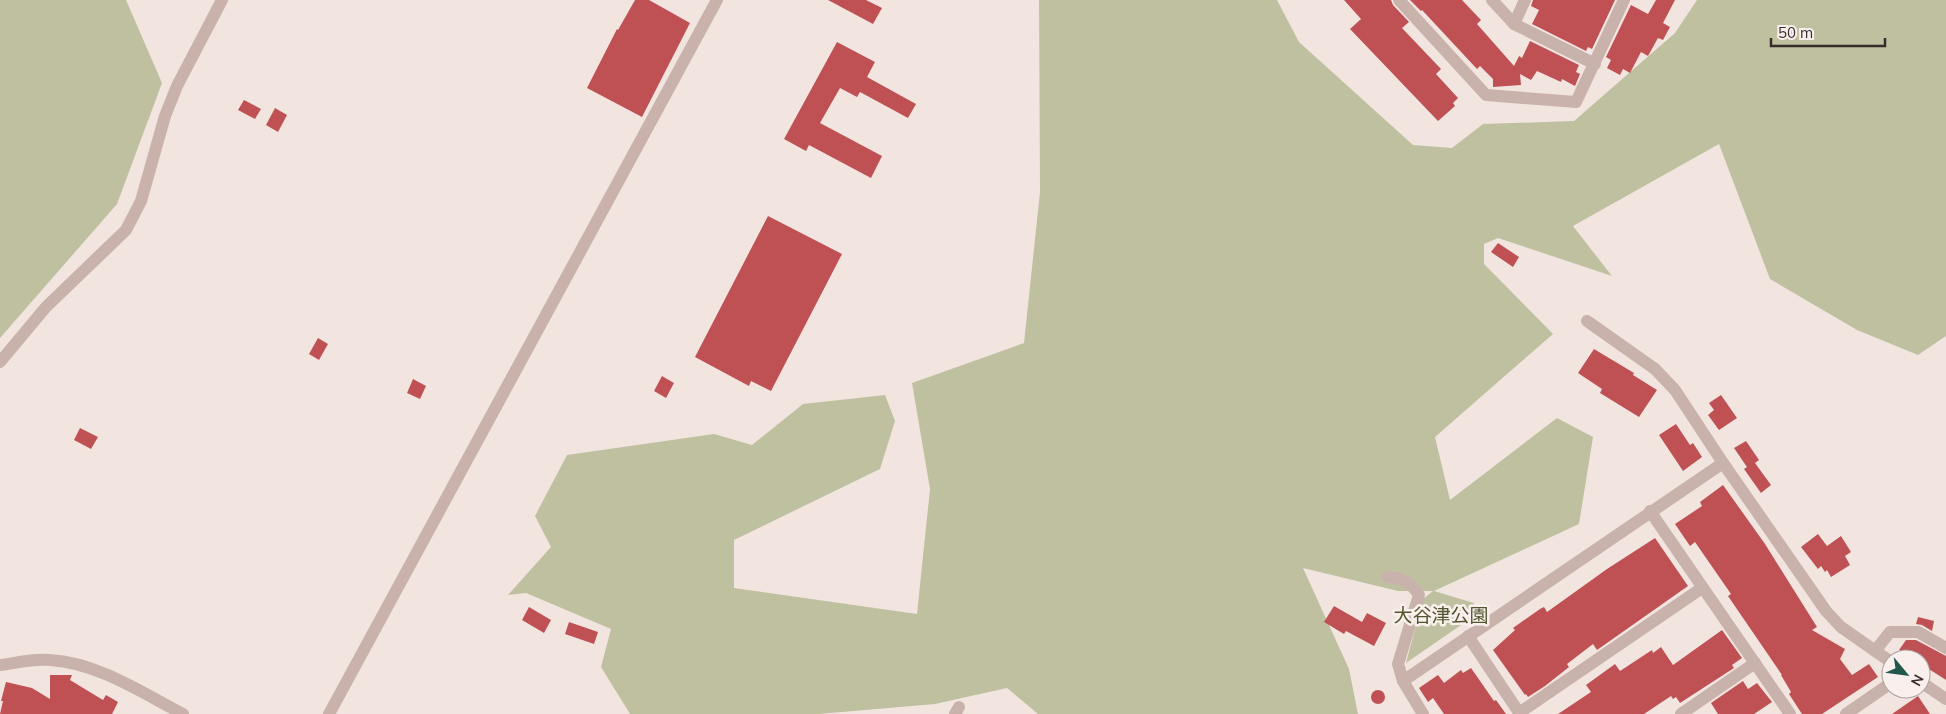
<svg xmlns="http://www.w3.org/2000/svg" width="1946" height="714" font-family="Mulish,'Noto Sans JP',sans-serif">
  <rect width="100%" height="100%" fill="#f2e5e0"/>
  <g fill="#bfc0a0">
    <path d="M0,0H126L162,83L117,204L0,338Z"/>
    <path d="M1039,0H1277L1299,42L1413,145L1452,148L1483,124L1574,121L1675,33L1697,0H1946V336L1918,355L1857,330L1770,279L1719,144L1573,226L1612,276L1498,238L1484,244V264L1553,334L1435,437L1450,500L1557,418L1593,437L1579,524L1434,591L1474,603L1477,614L1406,663L1423,599L1433,591H1398L1303,568L1349,669L1358,714H1038L1007,688L935,704L819,714H630L601,667L611,629L526,593L508,595L551,547L535,516L567,455L714,434L752,445L803,404L885,395L895,421L880,469L734,540V588L917,614L930,489L912,383L1024,343L1040,192Z"/>
  </g>
  <g fill="#bf5155">
    <path d="M635,0H649L690,23L642,117L587,88L617,29L618,30Z"/>
    <path d="M828,0H866L882,8L873,24Z"/>
    <path d="M1344,0H1391L1393,5L1409,22L1402,28L1441,69L1436,74L1458,98L1453,103L1455,106L1438,121L1350,29L1361,19Z"/>
    <path d="M1410,0H1462L1481,20L1477,24L1514,66L1519,56L1522,58L1530,41L1579,65L1576,72L1580,74L1575,86L1562,79L1561,82L1537,71L1531,80L1520,74L1521,85L1493,87V79L1480,66L1477,69L1422,10L1421,11Z"/>
    <path d="M1533,0H1615L1592,49L1588,47L1586,51L1532,24L1539,10L1531,6Z"/>
    <path d="M1656,0H1675L1663,23L1670,27L1663,40L1658,38L1648,56L1641,52L1630,73L1623,69L1620,75L1607,68L1611,60L1606,57L1631,5L1648,14Z"/>
    <path d="M837,42L875,62L867,77L916,104L908,118L860,92L857,97L840,88L820,123L882,156L871,178L809,145L806,151L784,139Z"/>
    <path d="M244,100L261,109L255,119L238,110Z"/>
    <path d="M275,108L287,115L278,132L266,125Z"/>
    <path d="M768,216L842,254L771,391L751,381L749,386L695,357Z"/>
    <path d="M1498,243L1519,257L1513,267L1491,252Z"/>
    <path d="M318,338L328,344L319,360L309,354Z"/>
    <path d="M1594,349L1634,373L1633,375L1657,390L1639,417L1600,393L1602,389L1578,373Z"/>
    <path d="M662,376L674,383L666,398L654,391Z"/>
    <path d="M413,379L426,386L420,399L407,393Z"/>
    <path d="M1721,395L1737,418L1719,430L1708,415L1714,410L1709,403Z"/>
    <path d="M1676,424L1690,445L1693,443L1702,457L1683,471L1659,435Z"/>
    <path d="M80,428L98,437L91,449L74,440Z"/>
    <path d="M1746,441L1759,460L1755,463L1771,485L1761,493L1744,469L1747,467L1734,448Z"/>
    <path d="M1723,485L1765,544L1817,627L1812,630L1845,649L1840,659L1852,675L1869,664L1878,677L1822,714H1802L1789,694L1791,692L1781,675H1782L1728,596L1731,594L1695,542L1690,546L1675,524L1702,506L1700,502Z"/>
    <path d="M1818,534L1827,546L1841,536L1851,552L1845,556L1850,565L1831,577L1827,570L1825,572L1821,566L1818,569L1801,547Z"/>
    <path d="M1655,538L1688,586L1597,650L1593,644L1567,664L1569,667L1545,686L1528,697L1526,694L1525,695L1493,650L1515,630L1513,628L1540,609L1544,607L1547,612L1607,569Z"/>
    <path d="M1334,606L1362,622L1367,613L1386,623L1374,646L1346,631L1344,634L1324,622Z"/>
    <path d="M529,607L551,620L544,633L522,620Z"/>
    <path d="M1918,617L1934,621L1932,631L1922,625L1916,624Z"/>
    <path d="M569,622L598,632L594,644L565,634Z"/>
    <path d="M1722,630L1742,658L1732,665L1734,668L1680,703L1676,697L1673,699L1671,696L1644,714H1558L1591,692L1586,685L1615,664L1620,671L1652,650L1653,653L1661,647L1673,665Z"/>
    <path d="M1906,640H1916L1946,656V680L1921,664V659H1901L1905,654L1899,650Z"/>
    <path d="M1471,668L1494,701L1496,700L1506,714H1444L1433,698L1428,702L1419,688L1438,675L1444,683L1461,670L1463,673Z"/>
    <path d="M50,675H72L70,680L103,700L106,695L118,702L112,714H0L3,701H1L6,682L32,688L50,699Z"/>
    <path d="M1743,681L1748,689L1757,683L1772,702L1754,714H1718L1711,703Z"/>
    <circle cx="1378" cy="697" r="7"/>
    <path d="M1918,696L1930,714H1892Z"/>
  </g>
  <g fill="none" stroke-linecap="round" stroke-linejoin="round">
    <g stroke="#cab2ac" stroke-width="12">
      <path d="M1399,0L1486,95L1576,102L1624,0"/>
      <path d="M1492,0L1514,24L1595,64"/>
      <path d="M1514,24L1525,0"/>
      <path d="M1388,577C1403,578 1411,583 1419,595L1398,664L1403,681"/>
      <path d="M1875,651L1890,632H1918L1946,648"/>
      <path d="M0,665C16,663 34,658 50,660C98,663 141,692 183,714"/>
      <path d="M1519,713L1702,588"/>
      <path d="M329,714L717,0"/>
      <path d="M955,714L959,707"/>
      <path d="M1681,714L1755,663"/>
    </g>
    <g stroke="#cab2ac" stroke-width="12">
      <path d="M1587,321L1655,369L1675,390L1723,463L1826,611L1841,627L1891,662"/>
      <path d="M0,362L46,307L126,230L141,201L165,116L177,86L222,0"/>
      <path d="M1650,511L1790,714"/>
      <path d="M1468,636L1520,714"/>
      <path d="M1921,682L1946,699"/>
      <path d="M1423,714L1403,681L1723,463"/>
      <path d="M1846,714L1891,683"/>
    </g>
  </g>
  <g text-anchor="middle" stroke-width="5" stroke-linejoin="round" paint-order="stroke">
    <g font-size="19" fill="#525530" stroke="#f9f0ed">
      <text x="1441" y="622">大谷津公園</text>
    </g>
  </g>
  <g transform="translate(1906 674) rotate(119)"><circle r="24" fill="#f9f0ed" stroke="#aca19f"/>
  <path d="M0-4L9 19L0 12L-9 19Z" fill="#22584c"/>
  <text y="-8" font-size="14" font-weight="bold" text-anchor="middle" fill="#382b2b">N</text>
  </g>
  <path d="M1771 38v8h114v-8" fill="none" stroke="#382b2b" stroke-width="2.5"/>
  <text x="1778" y="38" font-size="15" fill="#382b2b" stroke="#f9f0ed" stroke-width="4" paint-order="stroke">50 m</text>
</svg>
